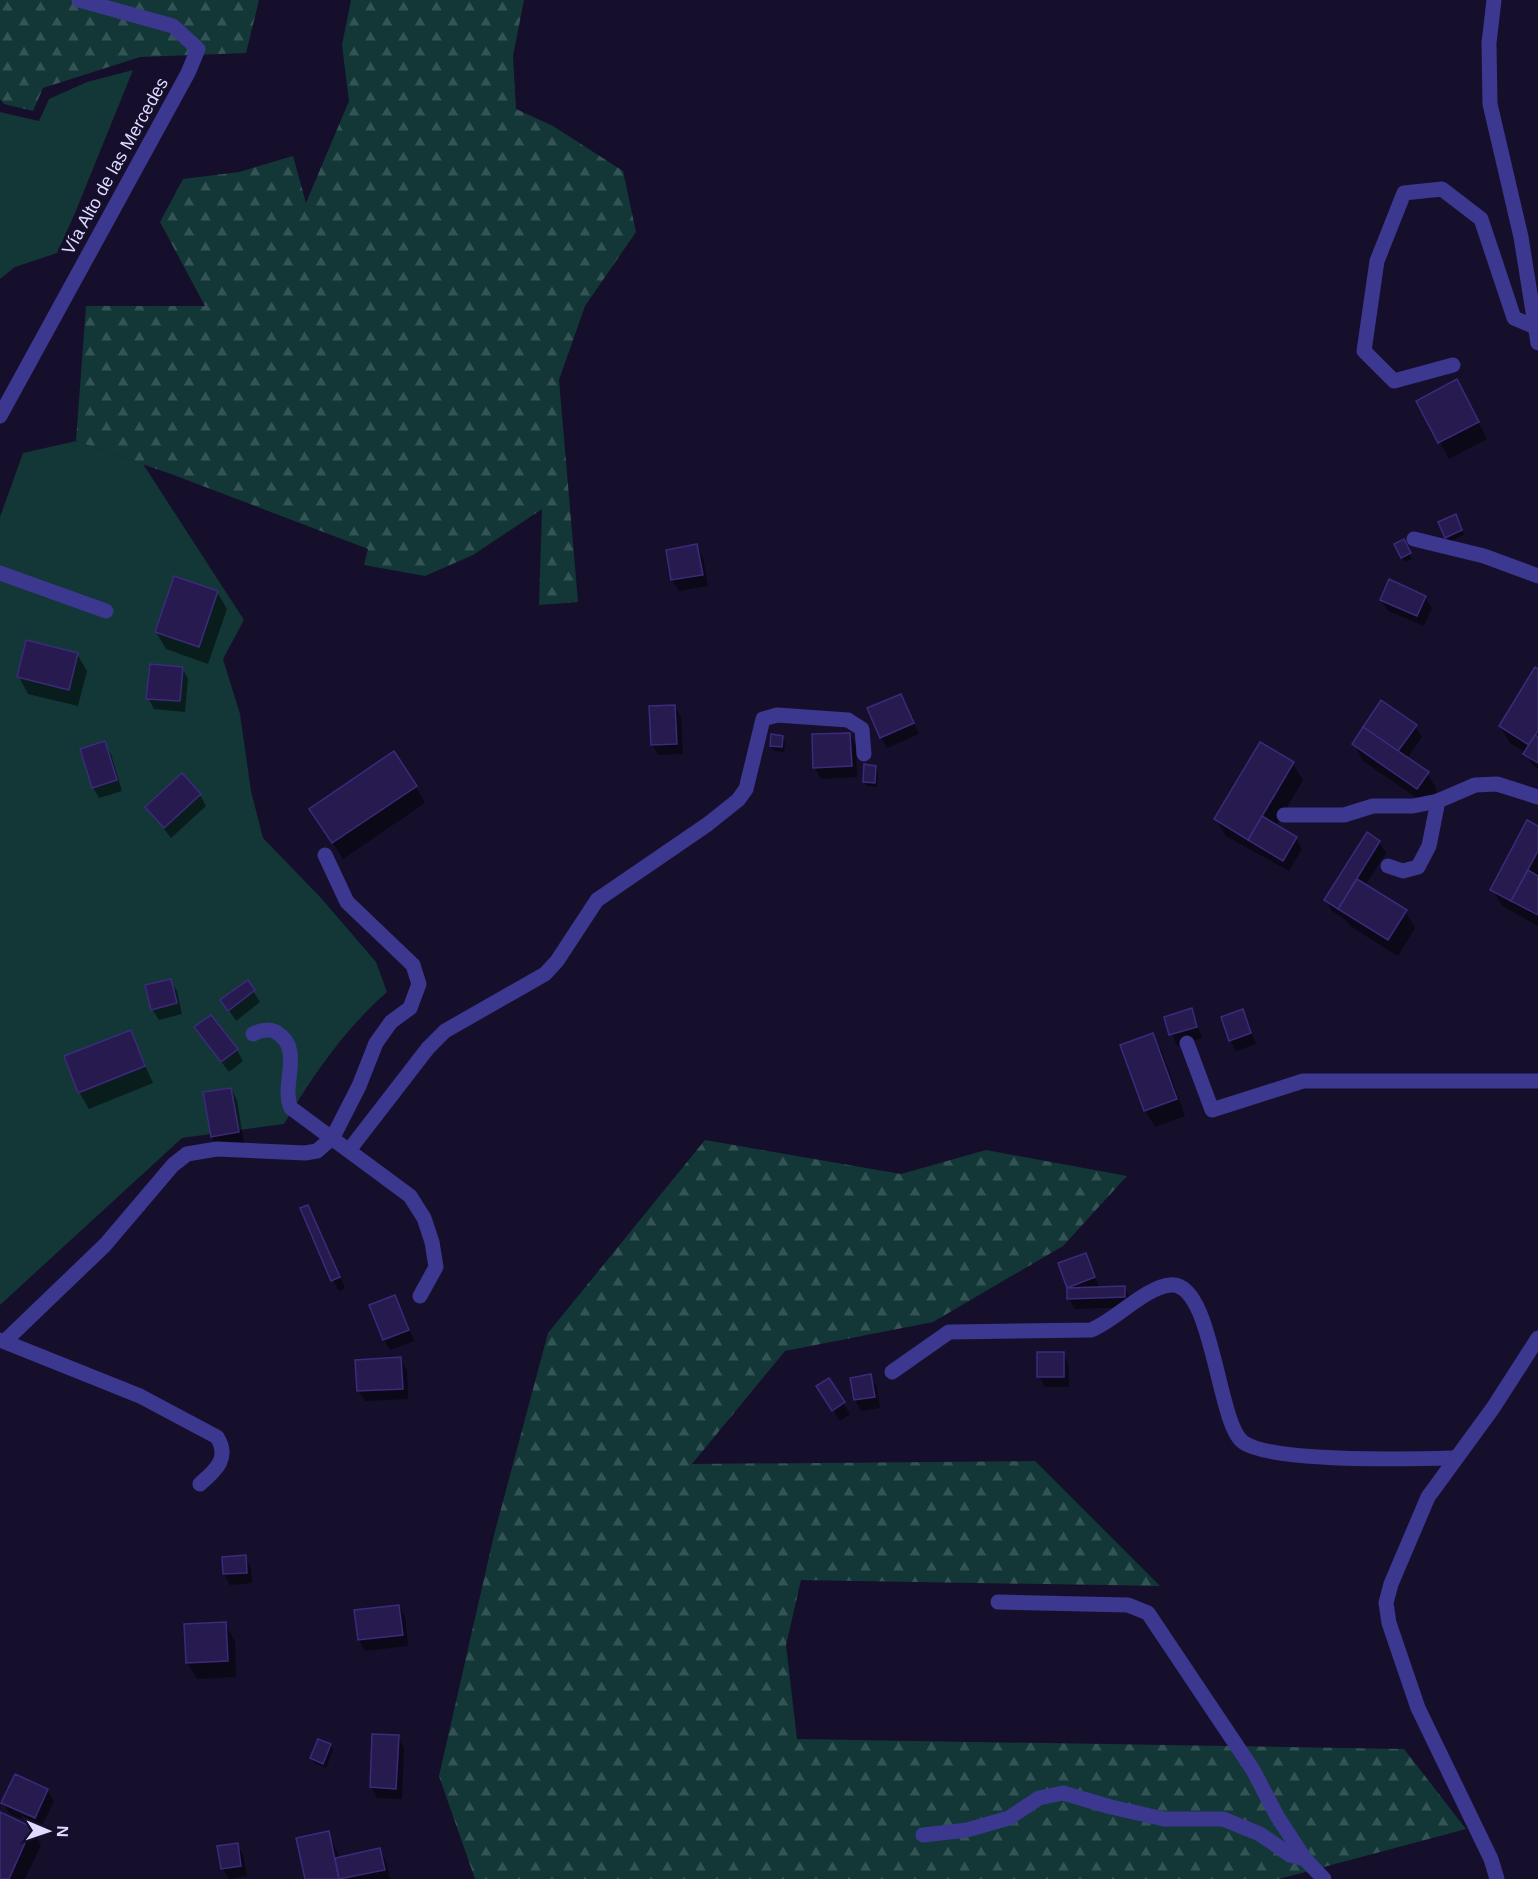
<svg xmlns="http://www.w3.org/2000/svg" width="1538" height="1879" font-family="Helvetica,sans-serif">
  <defs>
    <pattern id="forest-firs" width="22" height="20" patternUnits="userSpaceOnUse" patternTransform="scale(1.5)"><rect width="22" height="20" fill="#123736"/><path d="M5 1l3.5 6h-7zM16 11l3.5 6h-7z" fill="#345354"/></pattern>
  </defs>
  <rect width="100%" height="100%" fill="#150f2c"/>
  <g fill="#123736">
    <path d="M133,70L75,213L57,253L15,267L0,279V112L39,121L49,99L87,82Z"/>
    <path d="M76,441L143,464L244,620L223,659L240,714L251,791L263,838L321,898L376,962L387,992C344,1030 313,1075 284,1124L182,1138L0,1305V517L23,453Z"/>
  </g>
  <g fill="url(#forest-firs)">
    <path d="M0,0H259L246,53L140,57L43,88L33,111L4,104L0,99Z"/>
    <path d="M351,0H524L513,56L516,109L553,126L623,171L636,232L585,306L559,380L578,602L539,605L542,509L473,555L425,576L364,565L368,549L171,474L76,441L86,306H205L160,222L183,179L239,172L293,156L306,203L349,101L342,45Z"/>
    <path d="M705,1140L901,1174L986,1150L1127,1176L1063,1246L933,1322L785,1351L692,1464L1035,1461L1160,1586L801,1580L786,1645L797,1739L1404,1749L1466,1829L1279,1879H475L439,1776L494,1535L548,1333Z"/>
  </g>
  <g fill="#0007">
    <path d="M1466,398L1487,439L1449,459L1418,401Z"/>
    <path d="M1458,521L1464,535L1449,542L1446,537Z"/>
    <path d="M697,546L703,557L708,586L679,591L672,580L667,551Z"/>
    <path d="M1406,546L1412,559L1405,562L1402,557Z"/>
    <path d="M217,592L227,609L208,664L166,649L156,632Z"/>
    <path d="M1425,597L1432,608L1424,626L1388,611L1381,600Z"/>
    <path d="M77,654L87,671L78,706L28,694L19,677Z"/>
    <path d="M182,668L188,679L185,712L154,709L148,698Z"/>
    <path d="M1538,671V769L1532,765L1526,753L1510,743L1500,726Z"/>
    <path d="M674,706L681,717L683,754L659,755L652,745Z"/>
    <path d="M906,706L919,734L887,748L881,737Z"/>
    <path d="M1415,726L1422,737L1407,759L1427,773L1437,790L1427,805L1363,761L1354,744Z"/>
    <path d="M849,734L856,745L857,777L821,779L815,768Z"/>
    <path d="M782,737L785,742L784,752L774,751L771,746Z"/>
    <path d="M104,743L111,754L122,791L99,798L93,787Z"/>
    <path d="M1261,744L1293,764L1303,780L1276,826L1296,838L1302,849L1289,871L1226,836L1216,819Z"/>
    <path d="M876,767L878,772L877,787L867,786L864,781Z"/>
    <path d="M416,787L425,803L343,859L311,809Z"/>
    <path d="M200,795L206,806L171,838L147,807Z"/>
    <path d="M1538,828V926L1502,906L1492,889Z"/>
    <path d="M1379,842L1386,853L1365,886L1405,911L1415,928L1398,956L1350,926L1346,920L1332,911L1326,900Z"/>
    <path d="M170,980L177,991L182,1014L159,1020L152,1009Z"/>
    <path d="M247,982L260,1002L236,1021L222,1000Z"/>
    <path d="M1191,1010L1202,1038L1177,1046L1166,1018Z"/>
    <path d="M1242,1011L1256,1044L1236,1051L1230,1040Z"/>
    <path d="M196,1028L237,1050L243,1061L229,1072Z"/>
    <path d="M130,1032L153,1083L89,1109L79,1092Z"/>
    <path d="M1153,1035L1162,1052L1185,1116L1155,1127L1145,1110Z"/>
    <path d="M231,1089L237,1100L244,1143L218,1148L212,1137Z"/>
    <path d="M308,1206L345,1288L339,1291L333,1280Z"/>
    <path d="M1085,1255L1100,1288L1124,1287L1130,1298V1307L1075,1309L1069,1299V1288L1060,1264Z"/>
    <path d="M395,1296L414,1341L390,1350L384,1340Z"/>
    <path d="M1063,1354L1069,1365V1387H1045L1039,1376Z"/>
    <path d="M400,1359L407,1370L408,1399L365,1401L358,1391Z"/>
    <path d="M870,1376L877,1387L880,1408L861,1411L855,1400L852,1379Z"/>
    <path d="M829,1380L850,1414L840,1421L825,1398Z"/>
    <path d="M245,1557L251,1568L252,1583L230,1585L224,1574Z"/>
    <path d="M399,1606L405,1617L408,1646L365,1651L359,1640Z"/>
    <path d="M225,1624L235,1641L236,1677L197,1679L187,1662Z"/>
    <path d="M374,1736L398,1737L404,1748L402,1799L377,1798L371,1787Z"/>
    <path d="M330,1745L333,1750L326,1768L314,1763L311,1758Z"/>
    <path d="M47,1790L54,1801L41,1828L10,1814L3,1803Z"/>
    <path d="M0,1814L31,1828L41,1845L25,1879H0Z"/>
    <path d="M328,1833L340,1858L379,1850L386,1861L390,1879H307Z"/>
    <path d="M237,1844L243,1855L247,1876L229,1879L223,1869Z"/>
  </g>
  <g fill="#261a4f" stroke="#3c2a7c" stroke-width="1.5">
    <path d="M1457,379L1479,422L1438,443L1416,401Z"/>
    <path d="M1456,514L1462,530L1445,538L1438,522Z"/>
    <path d="M1404,539L1411,553L1401,558L1394,544Z"/>
    <path d="M697,544L703,575L671,580L666,550Z"/>
    <path d="M174,576L218,591L199,647L155,632Z"/>
    <path d="M1389,579L1426,596L1417,616L1380,600Z"/>
    <path d="M26,640L78,653L69,690L17,677Z"/>
    <path d="M150,664L183,667L180,701L146,699Z"/>
    <path d="M1535,667L1538,669V731L1529,745L1499,726Z"/>
    <path d="M901,694L914,723L880,738L867,708Z"/>
    <path d="M1381,700L1417,725L1398,751L1363,727Z"/>
    <path d="M675,705L677,744L651,745L649,706Z"/>
    <path d="M1363,727L1429,772L1417,789L1352,744Z"/>
    <path d="M850,733L852,766L813,768L812,734Z"/>
    <path d="M771,734L783,736L782,747L770,746Z"/>
    <path d="M1535,735L1538,737V763L1523,754Z"/>
    <path d="M105,741L117,780L92,788L80,749Z"/>
    <path d="M1260,742L1294,762L1248,840L1214,819Z"/>
    <path d="M394,751L417,786L332,843L309,809Z"/>
    <path d="M864,764L876,766L875,783L863,782Z"/>
    <path d="M182,773L201,794L164,828L145,807Z"/>
    <path d="M1262,816L1297,837L1283,861L1248,840Z"/>
    <path d="M1527,820L1538,826V851L1511,901L1490,890Z"/>
    <path d="M1367,832L1380,841L1338,909L1324,900Z"/>
    <path d="M1528,870L1538,876V915L1511,901Z"/>
    <path d="M1357,879L1407,910L1388,940L1338,909Z"/>
    <path d="M171,979L177,1003L151,1010L145,985Z"/>
    <path d="M248,980L255,990L228,1011L220,1000Z"/>
    <path d="M1192,1008L1197,1027L1169,1035L1164,1017Z"/>
    <path d="M1243,1009L1251,1033L1229,1041L1221,1017Z"/>
    <path d="M211,1015L238,1049L221,1062L194,1027Z"/>
    <path d="M131,1030L145,1066L78,1093L64,1056Z"/>
    <path d="M1153,1033L1177,1099L1144,1111L1120,1045Z"/>
    <path d="M231,1088L239,1132L211,1137L203,1092Z"/>
    <path d="M308,1205L340,1277L331,1281L300,1208Z"/>
    <path d="M1086,1253L1095,1277L1067,1288L1058,1263Z"/>
    <path d="M1125,1286V1297L1067,1299V1288Z"/>
    <path d="M395,1295L409,1330L383,1340L369,1305Z"/>
    <rect x="1037" y="1352" width="27" height="25"/>
    <path d="M401,1357L403,1389L357,1391L355,1360Z"/>
    <path d="M871,1374L875,1397L854,1400L850,1378Z"/>
    <path d="M829,1378L845,1402L832,1411L816,1386Z"/>
    <path d="M246,1555L247,1573L223,1574L222,1557Z"/>
    <path d="M399,1605L403,1635L358,1640L354,1610Z"/>
    <path d="M226,1622L228,1661L186,1663L184,1624Z"/>
    <path d="M372,1734L399,1735L396,1789L370,1787Z"/>
    <path d="M318,1739L331,1744L323,1764L310,1758Z"/>
    <path d="M15,1774L48,1789L35,1818L1,1803Z"/>
    <path d="M0,1812L32,1827L9,1879H0Z"/>
    <path d="M329,1831L339,1879H305L296,1838Z"/>
    <path d="M238,1843L241,1866L221,1869L217,1846Z"/>
    <path d="M380,1848L385,1870L339,1879L335,1858Z"/>
  </g>
  <g fill="none" stroke-linecap="round" stroke-linejoin="round">
    <g stroke="#3c378f" stroke-width="15">
      <path d="M1494,0L1489,43L1490,104L1521,237L1538,343"/>
      <path d="M1453,365L1394,381L1364,351L1377,261L1404,193L1442,189L1481,219L1514,318L1533,326"/>
      <path d="M0,416L188,73L198,49L173,26L79,0"/>
      <path d="M1414,539L1484,556L1538,576"/>
      <path d="M0,573L106,611"/>
      <path d="M1284,815H1344L1373,806H1413L1438,801L1475,785L1497,784L1538,797"/>
      <path d="M1388,866L1403,871L1418,867L1429,846L1438,801"/>
      <path d="M253,1034C261,1030 268,1028 276,1032C305,1049 280,1085 291,1108L410,1196L424,1218L432,1242L436,1267L420,1296"/>
      <path d="M1187,1043L1212,1110L1303,1081H1538"/>
      <path d="M350,1149L428,1048L445,1031L545,974L557,961L597,900L708,824L738,800L746,789L763,719L777,715L848,720L862,729L864,754"/>
      <path d="M0,1340L140,1396L217,1437C230,1458 216,1470 200,1484"/>
      <path d="M5,1341L105,1245L173,1165L187,1154L217,1149L305,1153L317,1151L333,1137L359,1086L376,1043L391,1022L410,1008L419,984L413,965L347,902L325,855"/>
      <path d="M892,1372L949,1332L1091,1330C1116,1320 1144,1288 1170,1285C1213,1280 1217,1423 1243,1442C1271,1463 1415,1459 1455,1458"/>
      <path d="M998,1602L1128,1605L1148,1613L1253,1770L1277,1816L1305,1859"/>
      <path d="M923,1835L967,1830L1009,1818L1039,1798L1063,1793L1111,1807L1164,1819H1223L1260,1834L1290,1855L1305,1859L1324,1879"/>
      <path d="M1497,1879L1491,1859L1418,1708L1389,1623L1386,1603L1391,1584L1428,1497L1493,1408L1538,1338"/>
    </g>
  </g>
  <g text-anchor="middle" stroke-width="6" stroke-linejoin="round" paint-order="stroke">
    <g font-size="18" fill="#dfdaff" stroke="#150f2c">
      <text transform="translate(115 166) rotate(-61)" y="6">Vía Alto de las Mercedes</text>
    </g>
  </g>
  <g transform="translate(48 1831) rotate(92)" stroke="#150f2c" stroke-width="4.5" paint-order="stroke">
  <path d="M0-4.5L10 22L0 15L-10 22Z" fill="#dfdaff"/>
  <text y="-9" font-size="16" font-weight="bold" text-anchor="middle" fill="#dfdaff">N</text>
  </g>
</svg>
